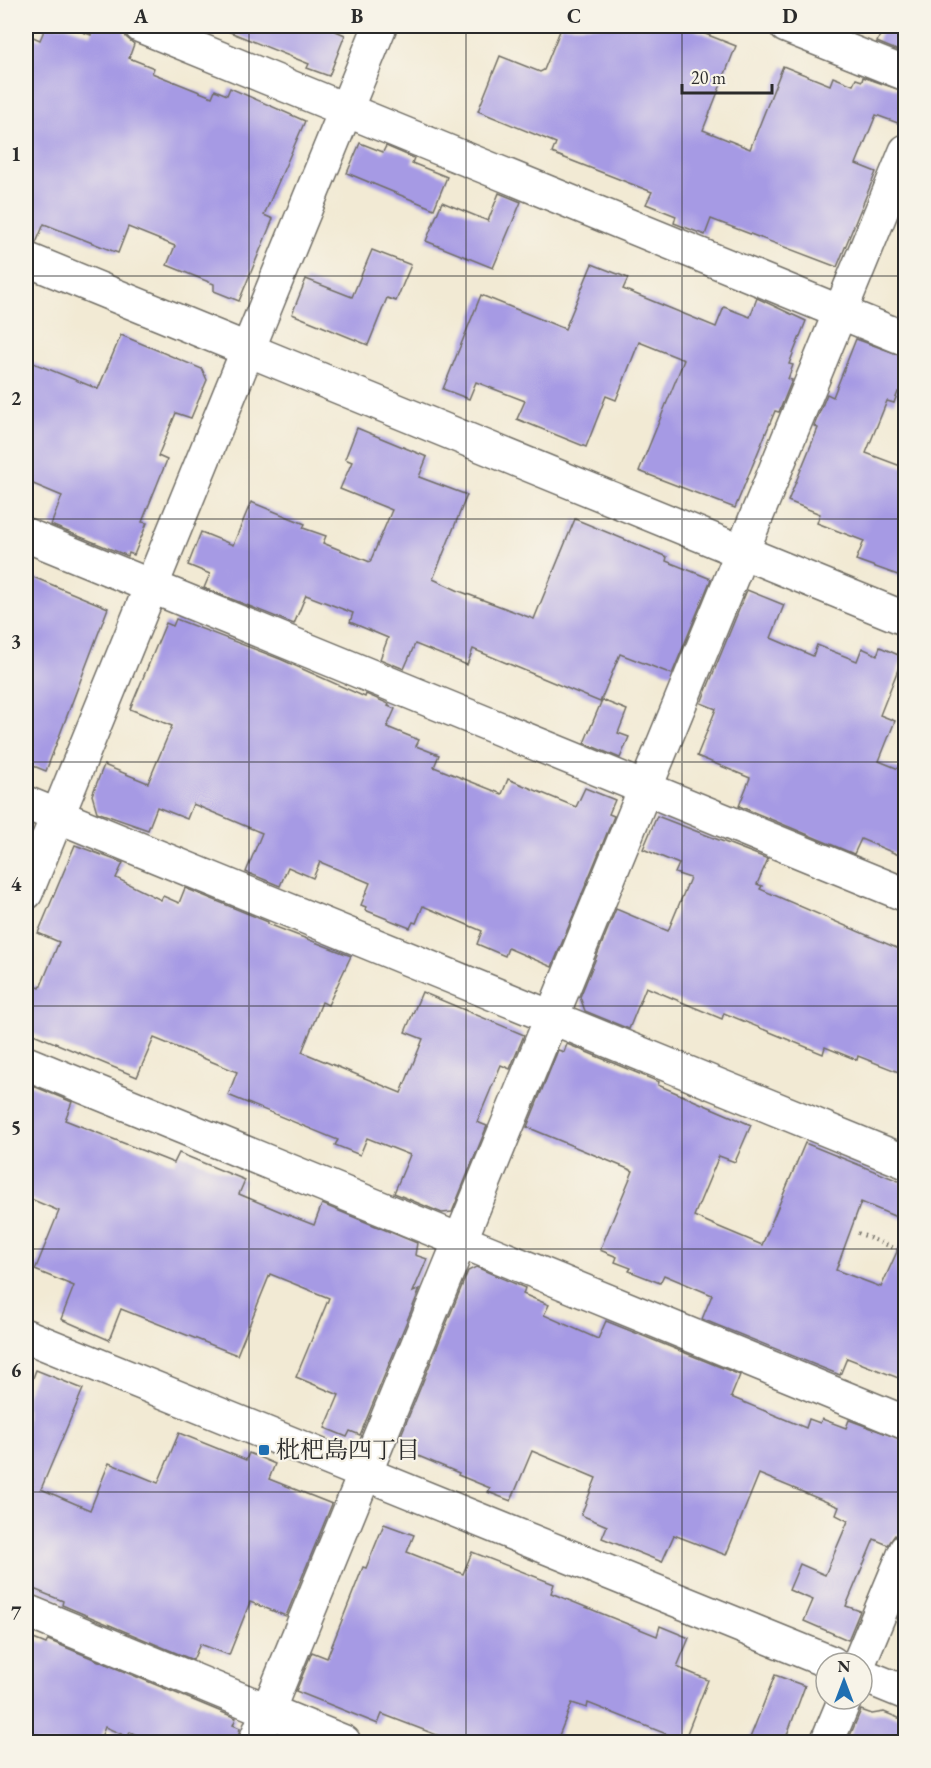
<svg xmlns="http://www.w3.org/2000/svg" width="931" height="1768" font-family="'EB Garamond','Noto Serif JP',serif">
  <rect width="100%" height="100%" fill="#f7f3e8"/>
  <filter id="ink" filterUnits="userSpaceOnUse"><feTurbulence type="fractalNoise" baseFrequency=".0167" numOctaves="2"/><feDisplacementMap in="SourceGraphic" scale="12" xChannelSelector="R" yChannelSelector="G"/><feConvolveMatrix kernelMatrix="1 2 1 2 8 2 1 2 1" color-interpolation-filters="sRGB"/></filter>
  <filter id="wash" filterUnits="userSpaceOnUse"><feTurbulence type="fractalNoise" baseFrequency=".008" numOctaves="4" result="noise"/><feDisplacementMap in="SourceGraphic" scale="24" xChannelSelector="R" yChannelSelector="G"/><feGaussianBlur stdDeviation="1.35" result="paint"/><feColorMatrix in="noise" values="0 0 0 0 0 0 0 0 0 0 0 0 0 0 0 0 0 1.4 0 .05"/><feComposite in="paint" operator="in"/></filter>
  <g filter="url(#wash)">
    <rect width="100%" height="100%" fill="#f2ead4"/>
    <g id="blocks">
      <g fill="#a69ae4">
        <path d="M46,26H66L91,35L93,26H123L126,37L134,44L129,58L154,68L152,73L212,97L215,90L227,95L230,88L305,121L264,215L273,219L239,301L214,291V284L167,265L175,246L128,227L118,253L44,224L36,243L26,241V34L40,40Z"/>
        <path d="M215,26H324L345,35L329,76L307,68L309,64Z"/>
        <path d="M562,26H685L736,46L703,130L750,149L783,66L830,85L833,77L853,85L856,79L862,81L863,77L906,92V126L876,115L856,164L876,172L837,267L711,219L705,235L674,223L676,216L646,204L652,192L552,153L556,143L478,111L500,56L540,72L544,70Z"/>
        <path d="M884,26H906V54L877,42Z"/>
        <path d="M360,143L383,152L386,146L414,158L412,163L447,177L434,209L347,173Z"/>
        <path d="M499,193L521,202L493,268L426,241L442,202L488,221Z"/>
        <path d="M372,250L411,265L396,301L387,298L368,345L292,314L306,279L352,297Z"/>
        <path d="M592,264L628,278L623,289L716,327L724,307L750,317L757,298L806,321L789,364L793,365L788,379L792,380L779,412L775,411L735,508L639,471L684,360L639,342L616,400L606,396L586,447L517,419L525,401L476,382L469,399L443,389L481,295L565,329Z"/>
        <path d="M121,335L202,369L207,380L191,418L176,413L158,456L167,460L142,522L147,523L134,555L129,553L128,556L51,525L62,496L26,481V360L98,389Z"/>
        <path d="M856,339L906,357V395L898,392L894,403L887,401L866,453L906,468V578L856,560L864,541L817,523L820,514L788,501L818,428L814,426L827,394L833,397Z"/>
        <path d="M357,428L427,457L419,477L467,495L433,579L459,591L534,619L575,519L667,557L666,561L711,579L672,674L620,654L600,702L473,649L467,665L415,644L404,669L380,659L388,638L350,622L353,613L306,595L294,624L204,588L210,574L188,565L201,532L233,545L251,502L305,524L303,528L326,536L323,543L370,562L392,510L340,489L352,462L345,459Z"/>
        <path d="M26,574L108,608L46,771L26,763Z"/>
        <path d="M747,590L784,605L771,638L813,656L817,645L857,661L862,648L877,655L880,647L903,657L880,715L895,721L879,761L906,772V858L861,839L854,854L739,806L750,778L697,756L716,709L701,703Z"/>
        <path d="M176,619L280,659L365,697L366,694L389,704L388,706L395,709L387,727L419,740L416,746L439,755L434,767L502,794L508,779L576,807L585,788L615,800L609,814L614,816L552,967L508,948L505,956L477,944L482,931L423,906L416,923L413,922L410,928L365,910L366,907L361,905L370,883L320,862L313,878L288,867L280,886L246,872L262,833L193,804L187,819L157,807L148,830L97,812L92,795L104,765L148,783L172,726L130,709L166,623L173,626Z"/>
        <path d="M602,700L627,710L618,733L629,737L620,758L584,743Z"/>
        <path d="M657,816L768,859L757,884L762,886L760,889L906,952V1075L858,1056L857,1060L825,1047L823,1054L724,1013L722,1019L646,987L629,1029L585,1011L580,997L616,909L668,931L690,878L675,873L679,864L643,849Z"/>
        <path d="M75,845L123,863L116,878L161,900L163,896L179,903L185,888L268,922V924L351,956L328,1005L322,1002L302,1052L401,1093L423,1039L405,1032L422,992L524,1035L510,1069L501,1065L477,1122L487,1126L452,1212L442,1213L394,1193L410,1155L367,1138L360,1155L335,1145L338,1140L228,1095L237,1072L154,1038L137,1077L26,1031V982L40,988L59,942L38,933Z"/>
        <path d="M567,1044L659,1082L658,1085L751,1125L735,1162L719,1156L694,1216L712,1224L762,1245L805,1143L906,1184V1221L861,1202L836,1270L881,1287L906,1232V1381L847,1358L840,1375L702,1319L712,1295L664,1275L660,1283L629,1271L631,1268L615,1262L617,1257L600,1250L633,1171L527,1127L558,1050L564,1052Z"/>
        <path d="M26,1083L72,1102L65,1120L174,1163L179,1153L245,1180L239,1194L291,1216L314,1225L322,1204L417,1243L415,1255L427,1259L413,1292L420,1289L360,1435L350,1431L347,1437L325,1428L339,1395L296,1377L329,1298L270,1274L237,1355L121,1309L109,1340L61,1319L74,1286L35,1270L59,1211L26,1197Z"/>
        <path d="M476,1267L525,1288L523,1294L549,1305L544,1315L598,1339L606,1321L740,1375L731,1397L806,1428L809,1419L820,1423L822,1419L846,1428L849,1420L906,1441V1532L895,1535L888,1545L874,1539L846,1606L860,1611L848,1640L804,1621L813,1600L789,1590L800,1564L825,1575L848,1521L836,1515L839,1507L759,1474L726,1555L674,1535L662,1562L602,1538L607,1526L581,1515L596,1478L532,1451L511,1501L488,1492L490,1488L458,1475L459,1473L411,1453L414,1446L399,1440L468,1271Z"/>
        <path d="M36,1370L83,1389L41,1489L90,1510L109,1463L158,1483L179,1433L246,1460L249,1453L275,1464L269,1479L332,1504L286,1616L250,1602L229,1655L200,1644L193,1660L62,1605L63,1601L26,1586V1396Z"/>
        <path d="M384,1524L414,1535L407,1552L463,1574L472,1552L554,1584L551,1593L657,1636L660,1626L689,1638L677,1667L708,1680L684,1741L588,1703L587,1708L572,1703L556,1743H440L442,1737L382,1714L378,1724L296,1691L312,1652L327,1658L363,1567L366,1568Z"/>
        <path d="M26,1636L46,1644L48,1640L236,1718L233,1725L240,1728L237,1743H155L130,1732L128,1737L105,1727L99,1743H26Z"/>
        <path d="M775,1675L805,1686L784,1743H748Z"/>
        <path d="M861,1710L872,1714L884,1712L906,1721V1743H847Z"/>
      </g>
    </g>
  </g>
  <g filter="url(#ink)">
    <use href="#blocks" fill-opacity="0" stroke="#716e66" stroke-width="1.5"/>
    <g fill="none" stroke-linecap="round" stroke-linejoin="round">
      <defs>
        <g id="minor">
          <path d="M141,26L906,339"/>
          <path d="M786,26L906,74"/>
          <path d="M26,259L906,619"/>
          <path d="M26,535L906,895"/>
          <path d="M26,803L906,1162"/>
          <path d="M26,893L380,26"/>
          <path d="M26,1063L906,1423"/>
          <path d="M26,1336L832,1663"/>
          <path d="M26,1611L344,1742"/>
          <path d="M859,1663L906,1550"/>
          <path d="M862,1675L906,1693"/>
          <path d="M255,1742L906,151"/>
          <path d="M827,1742L845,1699"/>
        </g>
      </defs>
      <use href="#minor" stroke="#716e66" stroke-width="36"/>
      <path stroke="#716e66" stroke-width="4" stroke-dasharray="1.5 4.5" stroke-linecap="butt" d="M858,1233L906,1253"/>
      <use href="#minor" stroke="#fff" stroke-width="33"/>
    </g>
  </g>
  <path fill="none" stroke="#2b2b2b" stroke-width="1.5" stroke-opacity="0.55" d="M249,26V1742M466,26V1742M682,26V1742M26,276H906M26,519H906M26,762H906M26,1006H906M26,1249H906M26,1492H906"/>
  <rect fill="#1f6fb2" stroke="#f7f3e8" stroke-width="2" x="258" y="1444" width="12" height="12" rx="3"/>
  <g text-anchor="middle" stroke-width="4.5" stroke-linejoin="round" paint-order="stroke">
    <g font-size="24" fill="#2b2b2b" stroke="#f7f3e8" text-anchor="start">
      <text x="276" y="1458">枇杷島四丁目</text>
    </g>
  </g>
  <rect width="931" height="1768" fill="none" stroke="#f7f3e8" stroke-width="66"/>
  <g transform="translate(844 1681)"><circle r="28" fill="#f7f3e8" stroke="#a5a39c" stroke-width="1.5"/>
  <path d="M0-4.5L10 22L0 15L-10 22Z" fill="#1f6fb2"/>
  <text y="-9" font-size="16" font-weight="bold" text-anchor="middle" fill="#2b2b2b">N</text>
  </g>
  <path d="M682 84v9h90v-9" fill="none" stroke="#2b2b2b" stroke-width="3"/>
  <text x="691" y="84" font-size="18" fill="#2b2b2b" stroke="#f7f3e8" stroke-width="4.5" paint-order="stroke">20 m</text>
  <rect x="33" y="33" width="865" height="1702" fill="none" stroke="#2b2b2b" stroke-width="2"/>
  <g font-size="20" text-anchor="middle" font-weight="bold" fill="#2b2b2b">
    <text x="141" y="23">A</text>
    <text x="357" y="23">B</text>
    <text x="574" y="23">C</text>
    <text x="790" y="23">D</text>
    <text x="16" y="161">1</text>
    <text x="16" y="405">2</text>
    <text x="16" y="648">3</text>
    <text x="16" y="891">4</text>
    <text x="16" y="1134">5</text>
    <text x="16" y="1377">6</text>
    <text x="16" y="1620">7</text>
  </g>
</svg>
